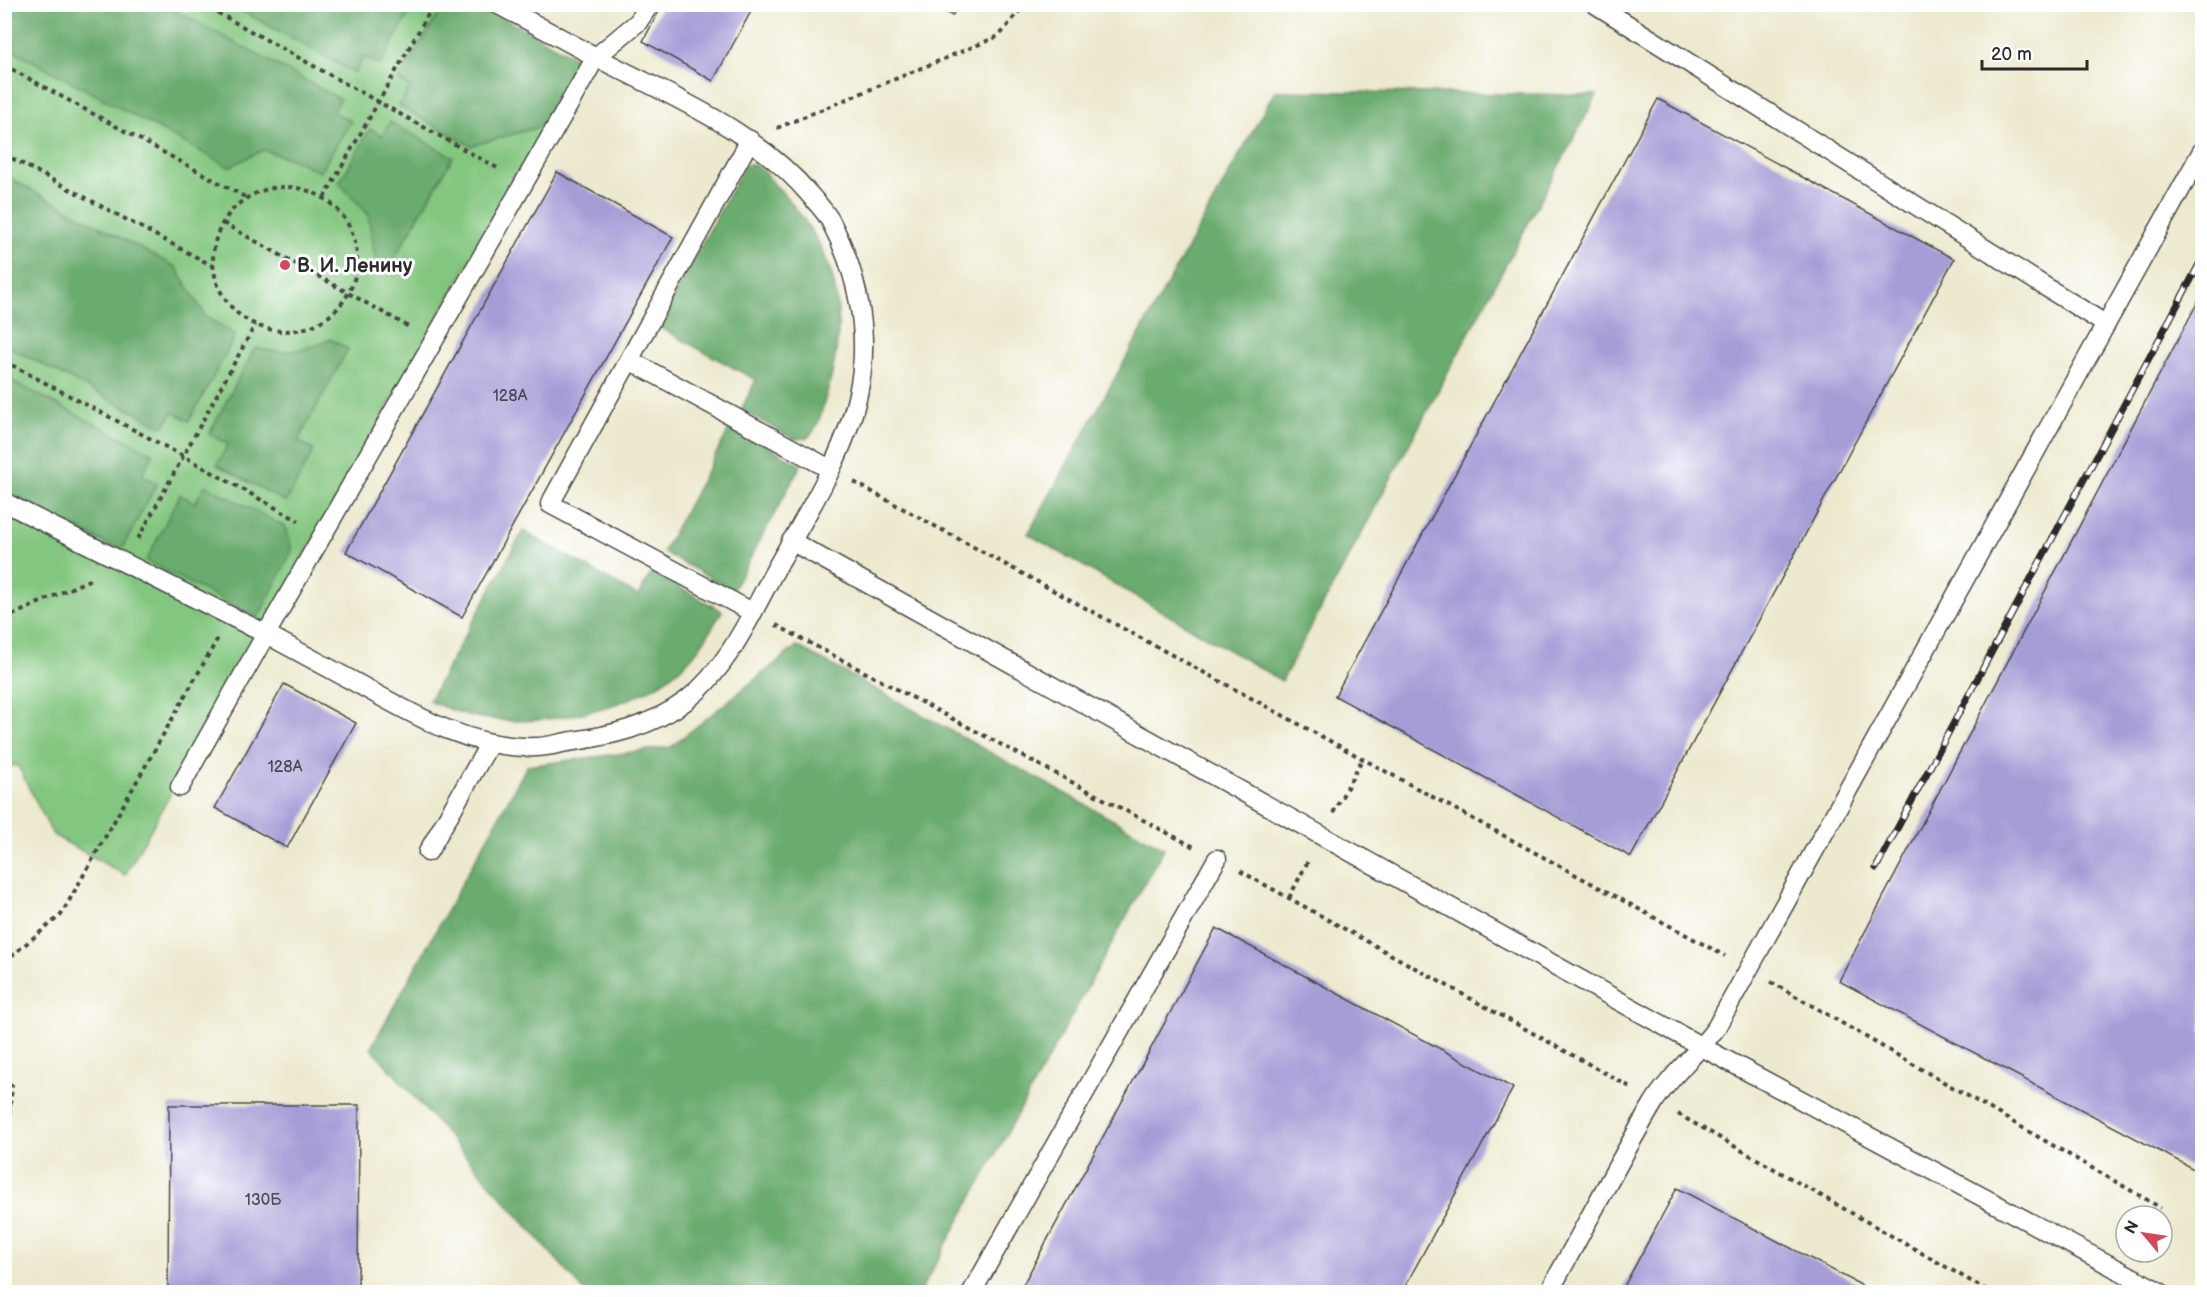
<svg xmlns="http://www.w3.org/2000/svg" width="2207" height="1297" font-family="'Balsamiq Sans',sans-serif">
  <rect width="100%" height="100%" fill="#fff"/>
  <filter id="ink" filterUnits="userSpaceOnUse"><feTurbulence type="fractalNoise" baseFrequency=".0167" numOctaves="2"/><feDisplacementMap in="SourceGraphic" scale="12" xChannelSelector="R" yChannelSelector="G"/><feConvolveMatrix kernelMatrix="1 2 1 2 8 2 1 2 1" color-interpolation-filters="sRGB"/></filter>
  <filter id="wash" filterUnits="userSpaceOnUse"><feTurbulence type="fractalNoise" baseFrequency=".008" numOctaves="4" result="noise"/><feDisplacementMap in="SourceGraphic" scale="24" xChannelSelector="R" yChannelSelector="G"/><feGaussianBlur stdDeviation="1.35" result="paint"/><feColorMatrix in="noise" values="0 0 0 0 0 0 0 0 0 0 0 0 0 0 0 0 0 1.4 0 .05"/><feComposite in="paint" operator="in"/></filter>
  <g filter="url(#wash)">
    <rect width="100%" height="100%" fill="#ede9cf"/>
    <path fill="#83c67f" stroke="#577855" stroke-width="1.5" d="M5,5H472L582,61L125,875L53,835L18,766L5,765Z"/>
    <g fill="#6aab6e" stroke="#4a6b4c" stroke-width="1.5">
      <path d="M4,5H165L340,99L334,112L351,121L320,172L297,161L263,150L229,167L5,46Z"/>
      <path d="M231,5H414L380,65L364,57L355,73Z"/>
      <path d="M444,5H479L582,61L546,125L471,146L399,106L410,87L398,80Z"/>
      <path d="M1275,91L1597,95L1282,681L1028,534Z"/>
      <path d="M390,122L453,157L387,271L375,258L368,214L339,183L370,129L382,136Z"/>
      <path d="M749,164C760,163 769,178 776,186C836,248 852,309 827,393C822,407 820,428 807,438L794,439L741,410L756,380L657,326L744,167Z"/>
      <path d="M5,176L176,267L206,317L236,335L189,421L173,412L163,427L5,345Z"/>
      <path d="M330,339L348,349L298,441L314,450L286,502L217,465L228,444L209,434L255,348C283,354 304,352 330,339Z"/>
      <path d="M4,377L153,454L142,475L157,483L121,551L5,491Z"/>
      <path d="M731,426L801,465L733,590L663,552Z"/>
      <path d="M205,485L286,527L292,551L258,618L146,561L180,495L195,503Z"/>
      <path d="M523,531L638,596L652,572L722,611C711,630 701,649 685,664C639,709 545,728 482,718C463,715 446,708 429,701Z"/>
      <path d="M797,646L1164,848L920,1292H585L371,1048L527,766L671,747Z"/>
    </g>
    <g id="blocks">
      <g fill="#a69dd7">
        <path d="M663,4H755L713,81L643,41Z"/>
        <path d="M933,4H959L952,16Z"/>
        <path d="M1658,99L1954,259L1631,857L1335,696Z"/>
        <path d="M557,172L673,237L462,617L346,552Z"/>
        <path d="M2202,294V1166L2199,1172L1839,981Z"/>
        <path d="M284,684L356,723L287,848L215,808Z"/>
        <path d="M1216,928L1513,1088L1402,1292H1019Z"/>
        <path d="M169,1105H359L358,1292H168Z"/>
        <path d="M1677,1188L1874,1292H1621Z"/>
      </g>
    </g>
  </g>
  <g filter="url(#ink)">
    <use href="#blocks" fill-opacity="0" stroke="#484844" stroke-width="1.5"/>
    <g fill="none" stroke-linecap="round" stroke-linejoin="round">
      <defs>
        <g id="service">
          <path d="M1595,4L2105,324"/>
          <path d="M750,140L550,504L752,612"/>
          <path d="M629,360L830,469"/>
          <path d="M4,502L266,634L596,57L497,4"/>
          <path d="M791,541L1702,1047L2160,1292"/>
          <path d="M180,787L266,634C298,651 330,669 362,686C414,715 473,750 536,747C546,747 557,744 567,742C610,736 651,727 687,700C727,669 750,617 773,574C804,518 845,456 858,394C871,335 858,273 830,220C825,211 817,203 810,195C756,130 670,96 596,57L638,22L650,4"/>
          <path d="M428,852L490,743"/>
          <path d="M972,1292L1217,859"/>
          <path d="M1549,1292C1584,1229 1617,1164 1654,1102C1671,1075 1697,1054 1716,1028L2202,151"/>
        </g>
      </defs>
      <use href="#service" stroke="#484844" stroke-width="21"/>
      <g stroke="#484844" stroke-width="4" stroke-dasharray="4.5 4.5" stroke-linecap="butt">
        <path d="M202,4L501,170"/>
        <path d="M4,65L247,198"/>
        <path d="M777,128L999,36L1025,4"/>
        <path d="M4,154L213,266"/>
        <circle cx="285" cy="259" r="72"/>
        <path d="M324,198L434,4"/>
        <path d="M223,223L411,328"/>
        <path d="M4,361L183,456L299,521"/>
        <path d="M854,482L1725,956"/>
        <path d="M138,539L255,325"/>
        <path d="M4,619L93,578"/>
        <path d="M776,625L1194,847"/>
        <path d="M1333,813L1363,758"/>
        <path d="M1240,871L1632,1088"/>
        <path d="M1289,898L1309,859"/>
        <path d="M4,962L61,915L218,638"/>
        <path d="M1771,982L2161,1208"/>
        <path d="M4,1077L12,1086L4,1172"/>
        <path d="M1678,1114L1990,1292"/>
      </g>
      <use href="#service" stroke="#fff" stroke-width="18"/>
      <defs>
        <path id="rail" d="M1876,868L2202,259"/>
      </defs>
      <use href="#rail" stroke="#2b2b2b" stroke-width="7"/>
      <use href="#rail" stroke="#fff" stroke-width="4.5" stroke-dasharray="14" stroke-linecap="butt"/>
    </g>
  </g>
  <circle fill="#d1495b" stroke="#fff" stroke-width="2" cx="285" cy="265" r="6"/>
  <g text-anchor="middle" stroke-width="6" stroke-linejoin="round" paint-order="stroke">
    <g font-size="16" fill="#4a4856">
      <text x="510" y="401">128А</text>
      <text x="285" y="772">128А</text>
      <text x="263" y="1205">130Б</text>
    </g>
    <g font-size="20" font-weight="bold" fill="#2b2b2b" stroke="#fff" text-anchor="start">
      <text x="297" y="272">В. И. Ленину</text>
    </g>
  </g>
  <rect width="2207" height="1297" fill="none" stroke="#fff" stroke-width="24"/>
  <g transform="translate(2144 1234) rotate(299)"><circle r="28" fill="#ffffff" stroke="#aaaaaa" stroke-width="1.5"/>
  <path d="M0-4.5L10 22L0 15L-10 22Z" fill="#d1495b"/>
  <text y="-9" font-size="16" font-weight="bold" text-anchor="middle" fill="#2b2b2b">N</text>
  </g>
  <path d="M1982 60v9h105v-9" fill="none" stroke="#2b2b2b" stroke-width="3"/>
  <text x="1991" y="60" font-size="18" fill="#2b2b2b" stroke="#ffffff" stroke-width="4.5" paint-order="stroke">20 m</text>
</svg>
